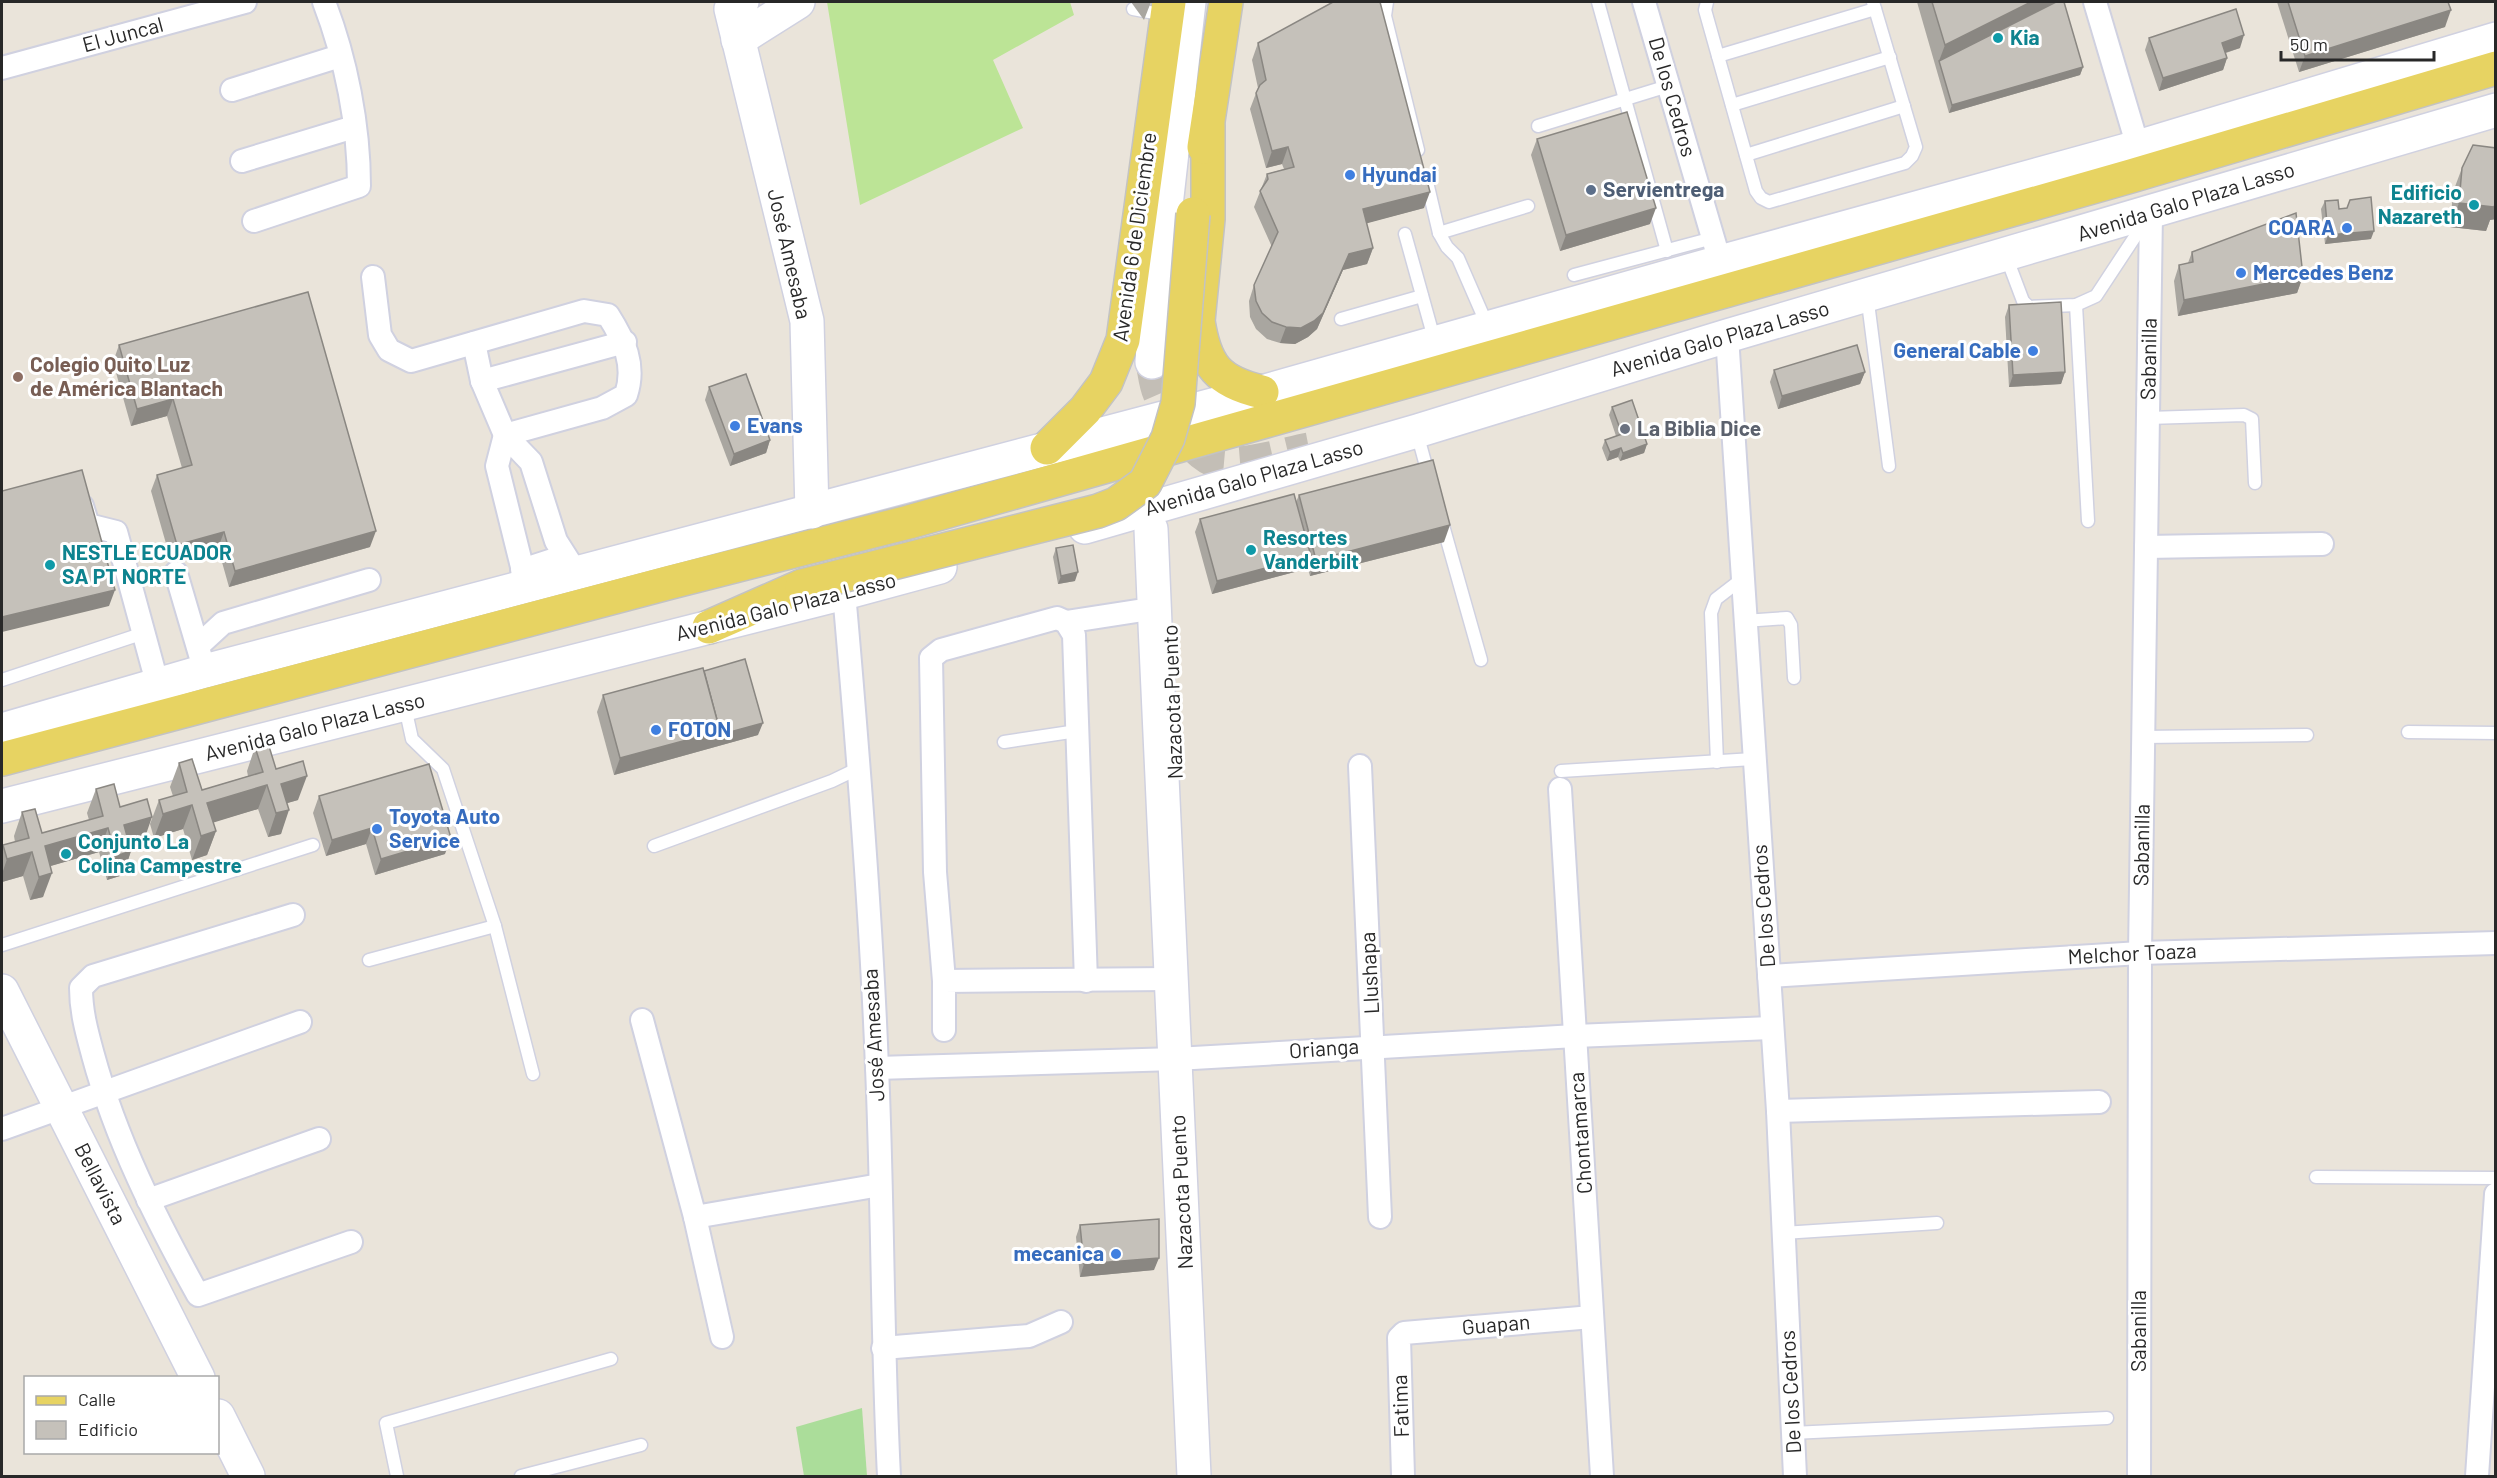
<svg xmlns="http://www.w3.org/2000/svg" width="2497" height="1478" font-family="Barlow,sans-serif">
  <rect width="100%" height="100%" fill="#eae4da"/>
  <path fill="#abdd9a" d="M862,1408L867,1476H804L796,1427Z"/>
  <path fill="#bce496" d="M827,2H1070L1074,15L993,60L1023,128L860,205Z"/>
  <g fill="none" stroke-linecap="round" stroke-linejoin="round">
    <path stroke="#c3beb6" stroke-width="33" stroke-dasharray="33 16" stroke-linecap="butt" d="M1152,362C1154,372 1155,384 1159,393C1168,414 1195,457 1218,462C1244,467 1283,454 1309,449"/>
    <defs>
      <g id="lane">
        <path d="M1387,2L1385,16L1418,150"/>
        <path d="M1598,2L1667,251"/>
        <path d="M1707,2L1705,10L1756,191L1761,198L1769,202L1905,163L1912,156L1916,147L1873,2"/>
        <path d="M1133,9L1165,15"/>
        <path d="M1718,56L1875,9"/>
        <path d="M1732,105L1890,57"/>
        <path d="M1538,126L1668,86"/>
        <path d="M1746,155L1904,106"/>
        <path d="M1426,178L1439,233L1447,247L1458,258L1488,327"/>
        <path d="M1439,233L1528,206"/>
        <path d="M1405,234L1435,342"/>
        <path d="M2006,256L2023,301L2029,307L2076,305L2096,296L2146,220"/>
        <path d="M1574,275L1713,238"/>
        <path d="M1867,295L1889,466"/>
        <path d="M2076,305L2088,521"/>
        <path d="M1341,319L1422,296"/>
        <path d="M2148,418L2244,415L2252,419L2255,483"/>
        <path d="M1417,433L1429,477"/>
        <path d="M1442,522L1481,660"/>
        <path d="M1744,621L1787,618L1791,625L1794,678"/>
        <path d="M2,680L144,633"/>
        <path d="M405,707L412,739L443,769L495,926L533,1074"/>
        <path d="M2408,732L2496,733"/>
        <path d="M2143,737L2307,735"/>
        <path d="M1004,742L1077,731"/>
        <path d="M1717,762L1711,613L1716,599L1742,579"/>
        <path d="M1561,771L1753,759"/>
        <path d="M654,846L832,781L859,768"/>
        <path d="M2,945L313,845"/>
        <path d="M369,960L495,926"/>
        <path d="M2316,1177L2496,1178"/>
        <path d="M1783,1233L1937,1223"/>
        <path d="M1792,1433L2107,1418"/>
        <path d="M397,1476L386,1423L611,1359"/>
        <path d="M521,1476L641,1445"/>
      </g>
      <g id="street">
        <path d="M1644,2L1720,262"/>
        <path d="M2095,2L2138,147"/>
        <path d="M2,68L245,2"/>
        <path d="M232,90L340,56"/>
        <path d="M242,161L354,127"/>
        <path d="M254,221L359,186C359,125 346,59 324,2"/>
        <path d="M373,277L380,335L389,350L411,361L584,311L608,315C624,340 636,365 626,395L602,408L505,435"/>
        <path d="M1727,336L1778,1111L1795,1476"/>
        <path d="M474,343L482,381L505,435L531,462L556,541L577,574"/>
        <path d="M482,381L625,342"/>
        <path d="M505,435L497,466L527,587"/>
        <path d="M82,506L88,525L116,532L158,686"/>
        <path d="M2146,547L2322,544"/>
        <path d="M522,570L565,556"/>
        <path d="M176,573L201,658"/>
        <path d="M844,593C858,751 871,910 877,1068C883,1204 882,1341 889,1476"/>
        <path d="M1066,622L1137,611"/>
        <path d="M198,646L223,623L369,580"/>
        <path d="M1360,766L1380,1217"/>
        <path d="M1560,789L1602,1476"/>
        <path d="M293,915L93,976L81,988C81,1012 87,1033 93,1055C116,1140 156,1219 198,1295L351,1242"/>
        <path d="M1769,976L2140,953L2496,943"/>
        <path d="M944,981L935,872L931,658L941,650L1057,618L1066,622L1074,635L1086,981"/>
        <path d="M642,1020L695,1217L722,1337"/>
        <path d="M944,1030V981L1170,979"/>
        <path d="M877,1068L1176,1059L1575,1036L1771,1028"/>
        <path d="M1778,1111L2099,1102"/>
        <path d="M2,1129L300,1022"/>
        <path d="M148,1200L319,1139"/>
        <path d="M695,1217L880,1185"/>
        <path d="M883,1348L1029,1336L1061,1322"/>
        <path d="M1403,1476L1399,1338L1404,1333L1592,1317"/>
        <path d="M2139,1476L2140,953L2151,213"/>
        <path d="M2477,1476L2496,1194"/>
      </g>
      <g id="secondary">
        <path d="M742,2L731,9L807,321L812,512"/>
        <path d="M738,40L798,2"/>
        <path d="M1152,362L1157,285L1189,2"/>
        <path d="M1085,527L1417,431L1727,336L2496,110"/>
        <path d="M1151,529C1164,845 1180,1161 1194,1476"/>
        <path d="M2,730L205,671L1262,392L1720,262L2138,147L2496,39"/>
        <path d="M2,806L844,593L940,567"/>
        <path d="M2,991L198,1378"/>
        <path d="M218,1416L248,1476"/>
      </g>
      <g id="primary">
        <path d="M1208,126V219L1198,321C1205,366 1218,382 1262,392"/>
        <path d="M1204,147L1226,2"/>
        <path d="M1047,448L1085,410L1106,382L1123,340L1169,2"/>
        <path d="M709,627L802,586"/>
        <path d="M2,759L671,582L909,522L2131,176L2496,68"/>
      </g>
    </defs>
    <use href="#lane" stroke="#d0d1e0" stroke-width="15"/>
    <use href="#street" stroke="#d0d1e0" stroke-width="26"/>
    <use href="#secondary" stroke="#d0d1e0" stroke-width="36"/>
    <use href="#primary" stroke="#c3c3c3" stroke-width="36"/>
    <use href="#lane" stroke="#fff" stroke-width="12"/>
    <use href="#street" stroke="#fff" stroke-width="22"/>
    <use href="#secondary" stroke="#fff" stroke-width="33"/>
    <use href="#primary" stroke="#e7d362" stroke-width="33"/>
    <defs>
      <path id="primary-bridge" d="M802,586L1098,511L1116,504L1145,483L1168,438L1178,403L1193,214"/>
    </defs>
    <use href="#primary-bridge" stroke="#c3c3c3" stroke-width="36" stroke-linecap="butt"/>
    <use href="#primary-bridge" stroke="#e7d362" stroke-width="33"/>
  </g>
  <g fill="#a9a6a0">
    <path d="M1131,2H1151L1144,20Z"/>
    <path d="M1917,2H2064L2083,67L2080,75L1949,113Z"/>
    <path d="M2277,2H2448L2445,27L2299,72Z"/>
    <path d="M2149,38L2240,48L2226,53L2227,58L2223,70L2159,91L2145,50Z"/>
    <path d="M1258,43L1424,208L1366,223L1373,248L1367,264L1343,270L1317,329L1308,337L1295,344L1280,343L1267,339L1256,329L1250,317L1249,301L1254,285L1272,247L1254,207L1267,174L1284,169L1282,164L1266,168L1250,109L1258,88L1252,60Z"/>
    <path d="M1537,139L1650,224L1560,251L1531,155Z"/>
    <path d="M2496,148V219L2490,220L2486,231L2450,227L2453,192L2462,168Z"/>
    <path d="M2350,200L2371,239L2325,244L2321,209L2325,201L2339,209L2347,208Z"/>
    <path d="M2192,252L2303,276L2297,293L2178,316L2174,281L2179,265L2188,263Z"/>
    <path d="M2009,305L2065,372L2061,384L2009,387L2005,317Z"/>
    <path d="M119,345L370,547L229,587L218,548L171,561L151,491L157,475L182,468L167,416L131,426L113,362Z"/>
    <path d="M1774,370L1865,372L1860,384L1778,409L1770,382Z"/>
    <path d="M709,387L770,440L766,453L730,466L705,400Z"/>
    <path d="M1612,407L1647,444L1644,453L1620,461L1618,457L1607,461L1602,448L1605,440L1616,436L1609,415Z"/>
    <path d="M1299,495L1444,542L1310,576L1307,566L1306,569L1212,594L1195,532L1200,519L1296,502Z"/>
    <path d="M1056,548L1075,581L1058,584L1053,557Z"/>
    <path d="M704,671L758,735L614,775L597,712L603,695Z"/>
    <path d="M255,747L276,769L298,800L287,803L281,834L268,837L258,809L213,822L216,831L207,855L192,860L183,829L154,838L150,824L159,800L173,796L170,787L179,763L202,790L248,776L247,771Z"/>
    <path d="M96,789L120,807L144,840L129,844L131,851L123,875L107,880L99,852L50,866L43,897L30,900L23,876L2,882V849L3,845L15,842L14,836L22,812L42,833L89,820L87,813Z"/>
    <path d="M319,796L445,854L375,875L366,844L326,856L313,813Z"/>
    <path d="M1080,1225L1154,1270L1080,1277L1076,1237Z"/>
  </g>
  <g fill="#8a8782">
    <path d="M2031,2H2062L1939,61L1945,45Z"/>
    <path d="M2451,10L2445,27L2299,72L2305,56Z"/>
    <path d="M2244,35L2240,48L2218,55L2222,43Z"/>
    <path d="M2227,58L2223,70L2159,91L2163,78Z"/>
    <path d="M2083,67L2080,75L1949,113L1952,105Z"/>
    <path d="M1288,147L1282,164L1266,168L1272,151Z"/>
    <path d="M1430,192L1424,208L1357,226L1363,209Z"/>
    <path d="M2496,199V219L2490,220L2486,231L2450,227L2459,203Z"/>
    <path d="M1656,208L1650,224L1560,251L1566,235Z"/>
    <path d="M2374,231L2371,239L2325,244L2328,235Z"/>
    <path d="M1373,248L1367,264L1343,270L1317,329L1308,337L1295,344L1280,343L1286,327L1349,254Z"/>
    <path d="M2303,276L2297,293L2178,316L2184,300Z"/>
    <path d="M1865,372L1860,384L1778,409L1782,396Z"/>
    <path d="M2065,372L2061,384L2009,387L2013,375Z"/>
    <path d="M173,399L167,416L131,426L137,409Z"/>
    <path d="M770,440L766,453L730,466L734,454Z"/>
    <path d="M1647,444L1644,453L1620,461L1623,453Z"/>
    <path d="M1621,448L1618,457L1607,461L1610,452Z"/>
    <path d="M1450,525L1444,542L1310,576L1316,560Z"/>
    <path d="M376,531L370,547L229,587L235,571Z"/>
    <path d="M224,532L218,548L171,561L177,545Z"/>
    <path d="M1311,556L1306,569L1212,594L1217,581Z"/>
    <path d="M1078,572L1075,581L1058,584L1061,576Z"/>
    <path d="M115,590L109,606L2,632V617Z"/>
    <path d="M763,723L758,735L614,775L620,758L720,731Z"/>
    <path d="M307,776L298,800L274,807L281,784Z"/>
    <path d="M267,785L258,809L199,827L207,803Z"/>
    <path d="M192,805L183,829L154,838L163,814Z"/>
    <path d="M289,810L281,834L268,837L276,813Z"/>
    <path d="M152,817L144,840L115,848L124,825Z"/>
    <path d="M108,828L99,852L37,870L45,846Z"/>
    <path d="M372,828L366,844L326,856L332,840Z"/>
    <path d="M216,831L207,855L192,860L201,836Z"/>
    <path d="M451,838L445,854L375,875L381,859Z"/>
    <path d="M131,851L123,875L107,880L116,856Z"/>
    <path d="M32,852L23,876L2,882V874L7,859Z"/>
    <path d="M52,873L43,897L30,900L39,877Z"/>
    <path d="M1159,1258L1154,1270L1080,1277L1084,1264Z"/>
  </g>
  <g fill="#c5c1ba" stroke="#8a8782" stroke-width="1.5">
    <path d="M1333,2H1380L1430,192L1363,209L1373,248L1349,254L1323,313L1314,321L1301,328L1286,327L1272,322L1262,313L1256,301L1254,285L1278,232L1260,191L1268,179L1267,174L1294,167L1288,147L1272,151L1256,93L1260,85L1266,80L1258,43Z"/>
    <path d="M1932,2H2031L1945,45Z"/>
    <path d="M2056,2H2064L2083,67L1952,105L1939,61Z"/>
    <path d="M2288,2H2448L2451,10L2305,56Z"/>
    <path d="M2236,9L2244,35L2222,43L2227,58L2163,78L2149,38Z"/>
    <path d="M1627,112L1656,208L1566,235L1537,139Z"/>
    <path d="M2473,145L2496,148V202L2494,207L2459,203L2462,168Z"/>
    <path d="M2371,197L2374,231L2328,235L2325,201L2338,200L2339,209L2347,208L2350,200Z"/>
    <path d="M2296,213L2303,276L2184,300L2179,265L2193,262L2192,252Z"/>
    <path d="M308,292L376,531L235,571L224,532L177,545L157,475L192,465L173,399L137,409L119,345Z"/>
    <path d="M2061,302L2065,372L2013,375L2009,305Z"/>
    <path d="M1857,345L1865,372L1782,396L1774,370Z"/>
    <path d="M746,374L770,440L734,454L709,387Z"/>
    <path d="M1632,400L1647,444L1623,453L1621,448L1610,452L1605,440L1622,434L1612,407Z"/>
    <path d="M1433,460L1450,525L1316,560L1299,495Z"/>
    <path d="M82,470L115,590L2,617V491Z"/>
    <path d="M1294,494L1311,556L1217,581L1200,519Z"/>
    <path d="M1073,545L1078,572L1061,576L1056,548Z"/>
    <path d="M745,659L763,723L719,735L720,731L704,671Z"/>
    <path d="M703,668L720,731L620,758L603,695Z"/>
    <path d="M268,743L276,769L303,761L307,776L281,784L289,810L276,813L267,785L207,803L216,831L201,836L192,805L163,814L159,800L187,792L179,763L192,759L202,790L263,772L255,747Z"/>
    <path d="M429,764L451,838L381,859L372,828L332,840L319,796Z"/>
    <path d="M114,784L120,807L147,799L152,817L124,825L131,851L116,856L108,828L45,846L52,873L39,877L32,852L7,859L3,845L29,838L22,812L35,809L42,833L103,816L96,789Z"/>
    <path d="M1159,1219V1258L1084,1264L1080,1225Z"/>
  </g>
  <g fill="#0f9aa8" stroke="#fff" stroke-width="2">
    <circle cx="1998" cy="38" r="6"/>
    <circle cx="2474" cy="205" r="6"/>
    <circle cx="1251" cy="550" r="6"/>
    <circle cx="50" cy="565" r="6"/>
    <circle cx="66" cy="854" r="6"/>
  </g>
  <g fill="#3f7fe0" stroke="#fff" stroke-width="2">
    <circle cx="1350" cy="175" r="6"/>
    <circle cx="2347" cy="228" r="6"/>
    <circle cx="2241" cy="273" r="6"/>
    <circle cx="2033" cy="351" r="6"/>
    <circle cx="735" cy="426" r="6"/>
    <circle cx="656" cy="730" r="6"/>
    <circle cx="377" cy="829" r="6"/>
    <circle cx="1116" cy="1254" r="6"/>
  </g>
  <circle fill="#5c6f8a" stroke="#fff" stroke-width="2" cx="1591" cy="190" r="6"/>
  <circle fill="#8d6e63" stroke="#fff" stroke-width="2" cx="18" cy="377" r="6"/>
  <circle fill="#6b7280" stroke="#fff" stroke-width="2" cx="1625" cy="429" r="6"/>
  <g text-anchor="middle" stroke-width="6" stroke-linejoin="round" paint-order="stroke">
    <g font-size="21" fill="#282828" stroke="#fff">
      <text transform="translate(123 35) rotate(-15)" y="7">El Juncal</text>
      <text transform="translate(1672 97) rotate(74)" y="7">De los Cedros</text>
      <text transform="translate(2186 202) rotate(-17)" y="7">Avenida Galo Plaza Lasso</text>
      <text transform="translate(1135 237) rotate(-82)" y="7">Avenida 6 de Diciembre</text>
      <text transform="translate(789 254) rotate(77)" y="7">José Amesaba</text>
      <text transform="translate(1720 339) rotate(-16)" y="7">Avenida Galo Plaza Lasso</text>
      <text transform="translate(2149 359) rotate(-89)" y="7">Sabanilla</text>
      <text transform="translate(1254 478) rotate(-16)" y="7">Avenida Galo Plaza Lasso</text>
      <text transform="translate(786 607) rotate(-14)" y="7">Avenida Galo Plaza Lasso</text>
      <text transform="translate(1173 702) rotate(-92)" y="7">Nazacota Puento</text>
      <text transform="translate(315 727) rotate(-14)" y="7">Avenida Galo Plaza Lasso</text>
      <text transform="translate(2142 845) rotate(-89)" y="7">Sabanilla</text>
      <text transform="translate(1764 906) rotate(-94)" y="7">De los Cedros</text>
      <text transform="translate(2132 954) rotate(-3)" y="7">Melchor Toaza</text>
      <text transform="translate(1370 973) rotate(-93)" y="7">Llushapa</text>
      <text transform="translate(874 1035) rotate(-93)" y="7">José Amesaba</text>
      <text transform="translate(1324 1049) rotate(-4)" y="7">Orianga</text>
      <text transform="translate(1581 1133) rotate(-94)" y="7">Chontamarca</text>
      <text transform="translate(100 1184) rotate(63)" y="7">Bellavista</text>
      <text transform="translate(1182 1192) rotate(-93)" y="7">Nazacota Puento</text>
      <text transform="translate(1496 1325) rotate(-5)" y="7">Guapan</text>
      <text transform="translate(2139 1331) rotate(-90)" y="7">Sabanilla</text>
      <text transform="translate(1791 1392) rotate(-93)" y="7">De los Cedros</text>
      <text transform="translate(1401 1406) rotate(-92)" y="7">Fatima</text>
    </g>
    <g font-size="21" font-weight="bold" fill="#0d838f" stroke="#fff" text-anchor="start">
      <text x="2010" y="45">Kia</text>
      <text x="2462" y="200" text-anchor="end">Edificio<tspan x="2462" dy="24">Nazareth</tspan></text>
      <text x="1263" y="545">Resortes<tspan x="1263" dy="24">Vanderbilt</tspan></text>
      <text x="62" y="560">NESTLE ECUADOR<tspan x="62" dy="24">SA PT NORTE</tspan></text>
      <text x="78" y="849">Conjunto La<tspan x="78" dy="24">Colina Campestre</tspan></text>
    </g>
    <g font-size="21" font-weight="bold" fill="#366cbe" stroke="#fff" text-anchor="start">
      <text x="1362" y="182">Hyundai</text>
      <text x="2335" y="235" text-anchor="end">COARA</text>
      <text x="2253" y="280">Mercedes Benz</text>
      <text x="2021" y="358" text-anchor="end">General Cable</text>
      <text x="747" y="433">Evans</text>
      <text x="668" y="737">FOTON</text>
      <text x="389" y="824">Toyota Auto<tspan x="389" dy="24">Service</tspan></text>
      <text x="1104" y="1261" text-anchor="end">mecanica</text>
    </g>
    <g font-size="21" font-weight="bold" fill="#4e5e75" stroke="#fff" text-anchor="start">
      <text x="1603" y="197">Servientrega</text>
    </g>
    <g font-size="21" font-weight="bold" fill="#785e54" stroke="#fff" text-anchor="start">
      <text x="30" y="372">Colegio Quito Luz<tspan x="30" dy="24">de América Blantach</tspan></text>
    </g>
    <g font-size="21" font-weight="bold" fill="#5b616d" stroke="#fff" text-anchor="start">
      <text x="1637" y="436">La Biblia Dice</text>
    </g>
  </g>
  <rect width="2497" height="1478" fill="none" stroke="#282828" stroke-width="6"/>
  <rect x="24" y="1376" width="195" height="78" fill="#ffffff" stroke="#a9a9a9" stroke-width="1.5"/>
  <rect x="36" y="1396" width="30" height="9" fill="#e7d362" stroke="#a9a9a9" stroke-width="1.5"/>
  <text x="78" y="1406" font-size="18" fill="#282828">Calle</text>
  <rect x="36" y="1421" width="30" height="18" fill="#c5c1ba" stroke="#a9a9a9" stroke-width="1.5"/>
  <text x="78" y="1436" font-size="18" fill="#282828">Edificio</text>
  <path d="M2281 51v9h153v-9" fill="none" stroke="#282828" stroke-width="3"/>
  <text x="2290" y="51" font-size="18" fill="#282828" stroke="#ffffff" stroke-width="4.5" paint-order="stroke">50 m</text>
</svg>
